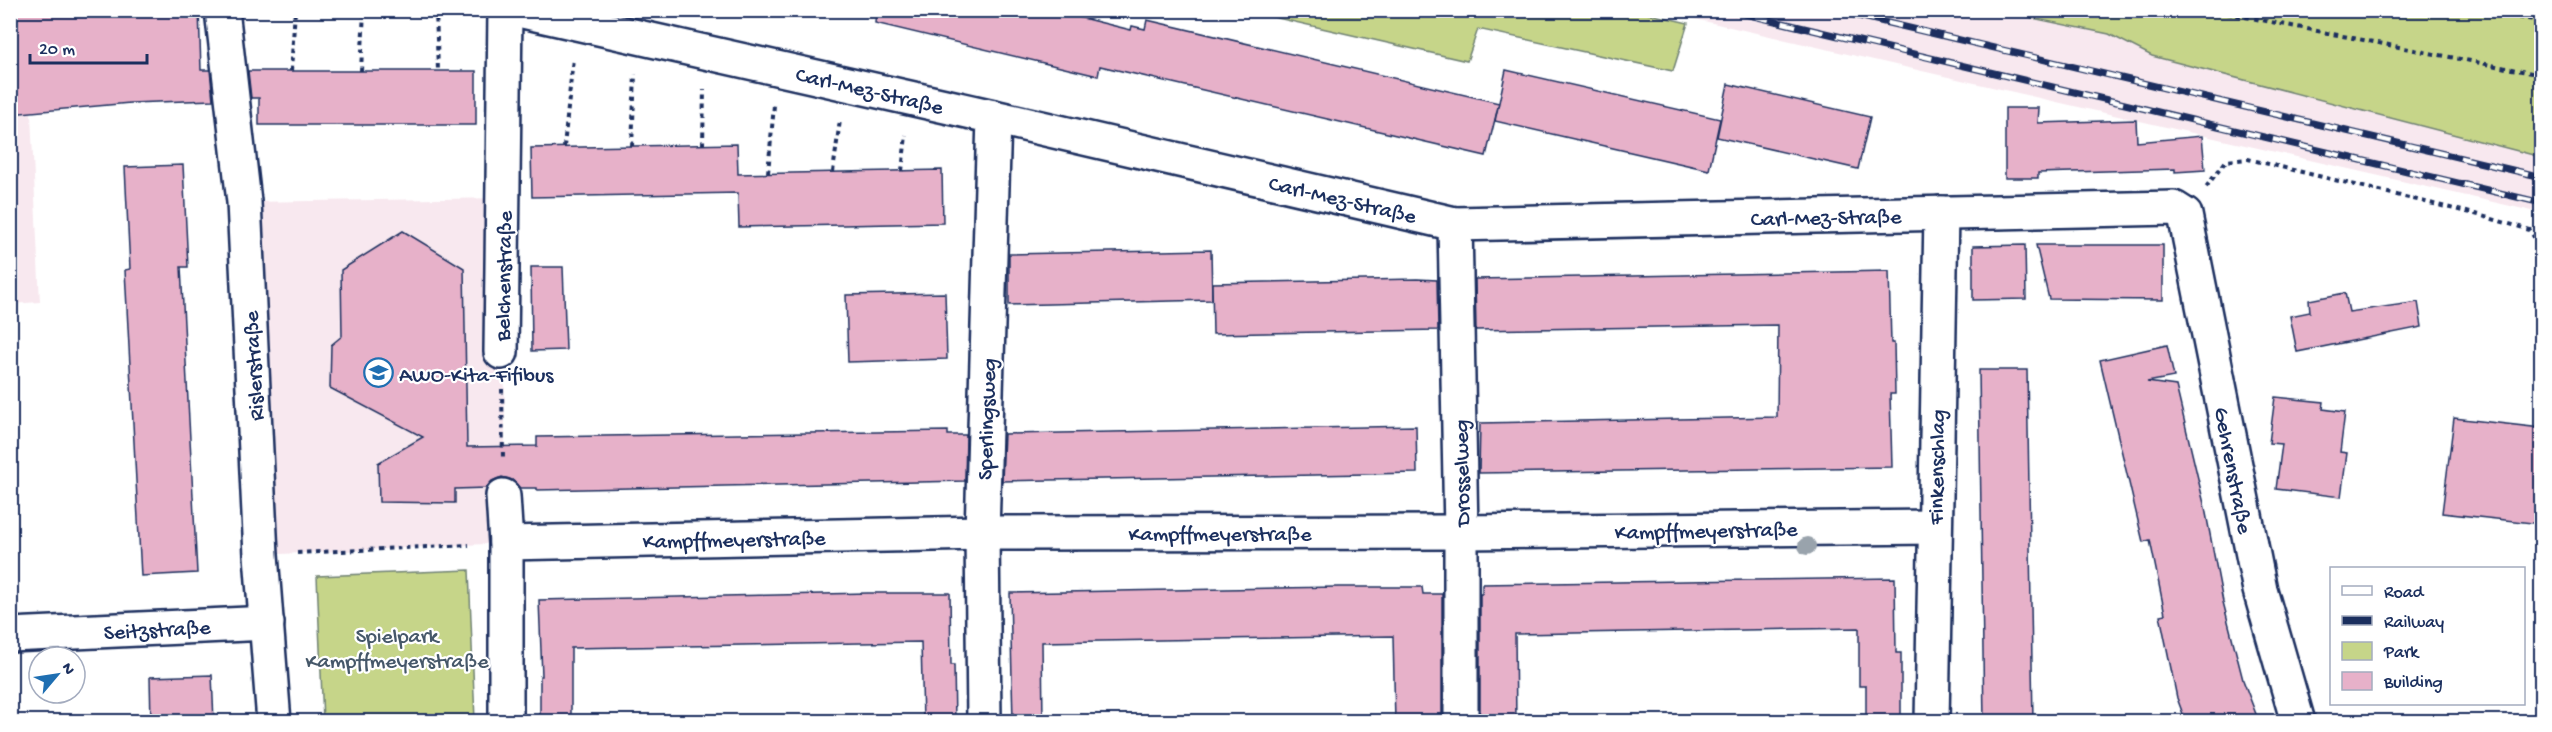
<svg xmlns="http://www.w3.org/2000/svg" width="2552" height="732" font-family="'Gochi Hand',sans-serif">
  <rect width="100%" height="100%" fill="#fff"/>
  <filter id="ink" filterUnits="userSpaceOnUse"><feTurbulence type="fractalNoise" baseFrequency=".0167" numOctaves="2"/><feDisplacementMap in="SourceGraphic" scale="12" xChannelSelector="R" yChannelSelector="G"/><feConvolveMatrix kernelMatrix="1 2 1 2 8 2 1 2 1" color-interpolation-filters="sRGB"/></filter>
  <g filter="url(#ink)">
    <g fill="#f8e8ef">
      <path d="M1999,10L2109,34L2152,56L2541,157V213L1660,11Z"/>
      <path d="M11,11H26L40,302L11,304Z"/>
      <path d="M503,198L506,543L261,555L244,202Z"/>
    </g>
    <g fill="#c6d589" stroke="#708274" stroke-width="1.5">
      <path d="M1633,10L1688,23L1673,71L1478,29L1467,61L1246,11Z"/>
      <path d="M2533,10L2541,12V157L2152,56L2109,34L1999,11Z"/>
      <path d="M469,570L475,721H323L317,576Z"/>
    </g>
    <g fill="#e7b1c9" stroke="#1b2f5e" stroke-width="1.5">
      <path d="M10,10H199L201,70H210L213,100L130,103L10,114Z"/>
      <path d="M876,10H1050L1131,30L1132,26L1145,29L1147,20L1499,103L1486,156L1100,66L1098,76L875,23Z"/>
      <path d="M1506,70L1720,119L1709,170L1495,121Z"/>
      <path d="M248,71H476V125H259V98H251Z"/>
      <path d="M1728,84L1870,117L1858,169L1717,137Z"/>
      <path d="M2005,108H2039L2038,123L2136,120L2137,142L2202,136L2205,170L2175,172V169L2038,173V178H2005Z"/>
      <path d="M737,144L738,174L942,170L943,223L739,227L738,193L532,197L531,148Z"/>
      <path d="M183,165L188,267H181L197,573L141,576L125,270L130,269L125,167Z"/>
      <path d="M403,231L464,268L467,447L537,446V437L948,431V435H966L965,481L537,490V488H520L512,480L502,477L492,481L486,488L455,489V503L379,502L378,463L423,437L330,388L331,345L342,336L341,270Z"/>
      <path d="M2025,245L2026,299L1973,300V246Z"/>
      <path d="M2036,245H2163V300L2049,299Z"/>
      <path d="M1211,250L1212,300L1009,305V254Z"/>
      <path d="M531,267H563L566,350L532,351Z"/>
      <path d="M1889,271L1891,343H1894L1895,394H1890L1892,467L1479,473L1480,423L1777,417L1778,325L1476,330L1475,279Z"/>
      <path d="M1417,279L1437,280L1438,330L1213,334L1212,283Z"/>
      <path d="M945,293L947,359L848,362L846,295Z"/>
      <path d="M2345,293L2349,312L2418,302L2422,327L2297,352L2290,316L2310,312L2309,300Z"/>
      <path d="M2167,345L2174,377L2147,382L2176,386L2205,508L2223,602L2243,680L2259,722H2186L2177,698L2160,615L2165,614L2150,540L2143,542L2100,360Z"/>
      <path d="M1979,370H2027L2033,722H1984Z"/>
      <path d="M2275,397L2324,402L2323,409L2345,412L2340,452L2347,453L2341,497L2276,489L2282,444L2269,443Z"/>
      <path d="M2454,418L2541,428V524L2442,513Z"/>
      <path d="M1416,426L1417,473L1002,481L1004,434Z"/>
      <path d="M1895,578L1896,653H1901V722H1866V686H1859V628L1515,634L1516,722H1480V594H1482V584Z"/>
      <path d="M1338,587H1422L1423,594H1442V722H1395L1393,636L1042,642L1043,722H1013L1010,593Z"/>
      <path d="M868,593H950L951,665H954L955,722H923L921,642L571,648V722H540V676H542L539,600Z"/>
      <path d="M212,675L214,722H151L150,677Z"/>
    </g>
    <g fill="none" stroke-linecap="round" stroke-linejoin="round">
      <defs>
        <g id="minor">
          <path d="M222,10L244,202L261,555L274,722"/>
          <path d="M518,10L994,117L1455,224L2174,208L2185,215L2260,590L2298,722"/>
          <path d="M1455,224L1461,532V722"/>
          <path d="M501,352L505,10"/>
          <path d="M503,496L506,543V722"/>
          <path d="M506,543L982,533L1461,532L1934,527"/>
          <path d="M10,635L267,623"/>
          <path d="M984,722L982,533L994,117"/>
          <path d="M1932,722L1941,213"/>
        </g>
      </defs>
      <use href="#minor" stroke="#1b2f5e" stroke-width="38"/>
      <g stroke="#1b2f5e" stroke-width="4" stroke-dasharray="4.5 4.5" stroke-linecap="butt">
        <path d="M436,10L438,71"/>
        <path d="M2210,10L2542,75"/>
        <path d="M2465,10L2542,21"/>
        <path d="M291,71L295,10"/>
        <path d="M361,71L364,10"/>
        <path d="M703,145L704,89"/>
        <path d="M632,146L635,74"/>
        <path d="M564,147L573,58"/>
        <path d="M902,171L906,135"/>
        <path d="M833,172L840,120"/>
        <path d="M768,173L774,105"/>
        <path d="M2206,187L2226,161L2248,159L2475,214L2530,230L2542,252"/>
        <path d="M502,389L503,459"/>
        <path d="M297,553L469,545"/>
      </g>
      <use href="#minor" stroke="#fff" stroke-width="33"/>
      <defs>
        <g id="rail">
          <path d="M1728,10L2542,203"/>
          <path d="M1833,10L2542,177"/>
        </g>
      </defs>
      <use href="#rail" stroke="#1b2f5e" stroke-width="7"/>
      <use href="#rail" stroke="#fff" stroke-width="4.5" stroke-dasharray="14" stroke-linecap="butt"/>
    </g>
    <circle fill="#99a3ac" cx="1807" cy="546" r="9"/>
  </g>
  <defs>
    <symbol id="school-ring" viewBox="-11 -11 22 22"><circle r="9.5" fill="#fff" stroke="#1f6fb2" stroke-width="1.5"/><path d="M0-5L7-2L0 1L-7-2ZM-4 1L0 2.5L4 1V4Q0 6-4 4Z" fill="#1f6fb2"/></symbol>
  </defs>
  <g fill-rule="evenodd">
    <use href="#school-ring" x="362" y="356" width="33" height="33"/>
  </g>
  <g text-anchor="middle" stroke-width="4.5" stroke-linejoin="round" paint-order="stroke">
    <g font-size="22" fill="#1b2f5e" stroke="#fff">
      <text transform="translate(870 89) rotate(13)" y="8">Carl-Mez-Straße</text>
      <text transform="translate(1343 198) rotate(13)" y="8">Carl-Mez-Straße</text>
      <text transform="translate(1826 216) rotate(-1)" y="8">Carl-Mez-Straße</text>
      <text transform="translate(502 276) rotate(-89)" y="8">Belchenstraße</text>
      <text transform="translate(252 366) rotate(-93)" y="8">Rislerstraße</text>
      <text transform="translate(985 419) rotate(-88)" y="8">Sperlingsweg</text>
      <text transform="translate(1935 467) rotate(-89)" y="8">Finkenschlag</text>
      <text transform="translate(2235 470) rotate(79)" y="8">Gehrenstraße</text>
      <text transform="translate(1460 473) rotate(-91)" y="8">Drosselweg</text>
      <text transform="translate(1706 529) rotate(-1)" y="8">Kampffmeyerstraße</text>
      <text x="1220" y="540">Kampffmeyerstraße</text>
      <text transform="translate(734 538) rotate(-1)" y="8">Kampffmeyerstraße</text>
      <text transform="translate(157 628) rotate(-3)" y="8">Seitzstraße</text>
    </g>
    <g font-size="22" fill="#1b2f5e" stroke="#fff" text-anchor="start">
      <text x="399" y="381">AWO-Kita-Fifibus</text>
    </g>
    <g font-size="22" fill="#465869" stroke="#fff">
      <text x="397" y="642">Spielpark<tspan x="397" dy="25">Kampffmeyerstraße</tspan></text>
    </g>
  </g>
  <rect width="2552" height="732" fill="none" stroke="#fff" stroke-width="36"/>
  <rect x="18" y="18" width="2516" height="696" fill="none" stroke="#1b2f5e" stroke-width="2" filter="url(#ink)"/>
  <rect x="2330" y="567" width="195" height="138" fill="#ffffff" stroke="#a4acbf" stroke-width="1.5"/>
  <rect x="2342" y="586" width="30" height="9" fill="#ffffff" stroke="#a4acbf" stroke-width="1.5"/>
  <text x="2384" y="597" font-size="18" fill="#1b2f5e">Road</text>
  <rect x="2342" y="616" width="30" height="9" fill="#1b2f5e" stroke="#a4acbf" stroke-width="1.5"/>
  <text x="2384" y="627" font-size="18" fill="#1b2f5e">Railway</text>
  <rect x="2342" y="642" width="30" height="18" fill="#c6d589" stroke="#a4acbf" stroke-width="1.5"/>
  <text x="2384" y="657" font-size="18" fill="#1b2f5e">Park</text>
  <rect x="2342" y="672" width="30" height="18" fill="#e7b1c9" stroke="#a4acbf" stroke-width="1.5"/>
  <text x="2384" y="687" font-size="18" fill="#1b2f5e">Building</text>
  <g transform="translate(57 675) rotate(61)"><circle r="28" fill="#ffffff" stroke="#a4acbf" stroke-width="1.5"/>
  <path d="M0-4.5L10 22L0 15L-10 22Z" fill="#1f6fb2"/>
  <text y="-9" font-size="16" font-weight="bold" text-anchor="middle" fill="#1b2f5e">N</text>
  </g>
  <path d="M30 54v9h117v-9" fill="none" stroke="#1b2f5e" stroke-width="3"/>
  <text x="39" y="54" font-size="18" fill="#1b2f5e" stroke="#ffffff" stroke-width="4.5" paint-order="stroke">20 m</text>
</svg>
